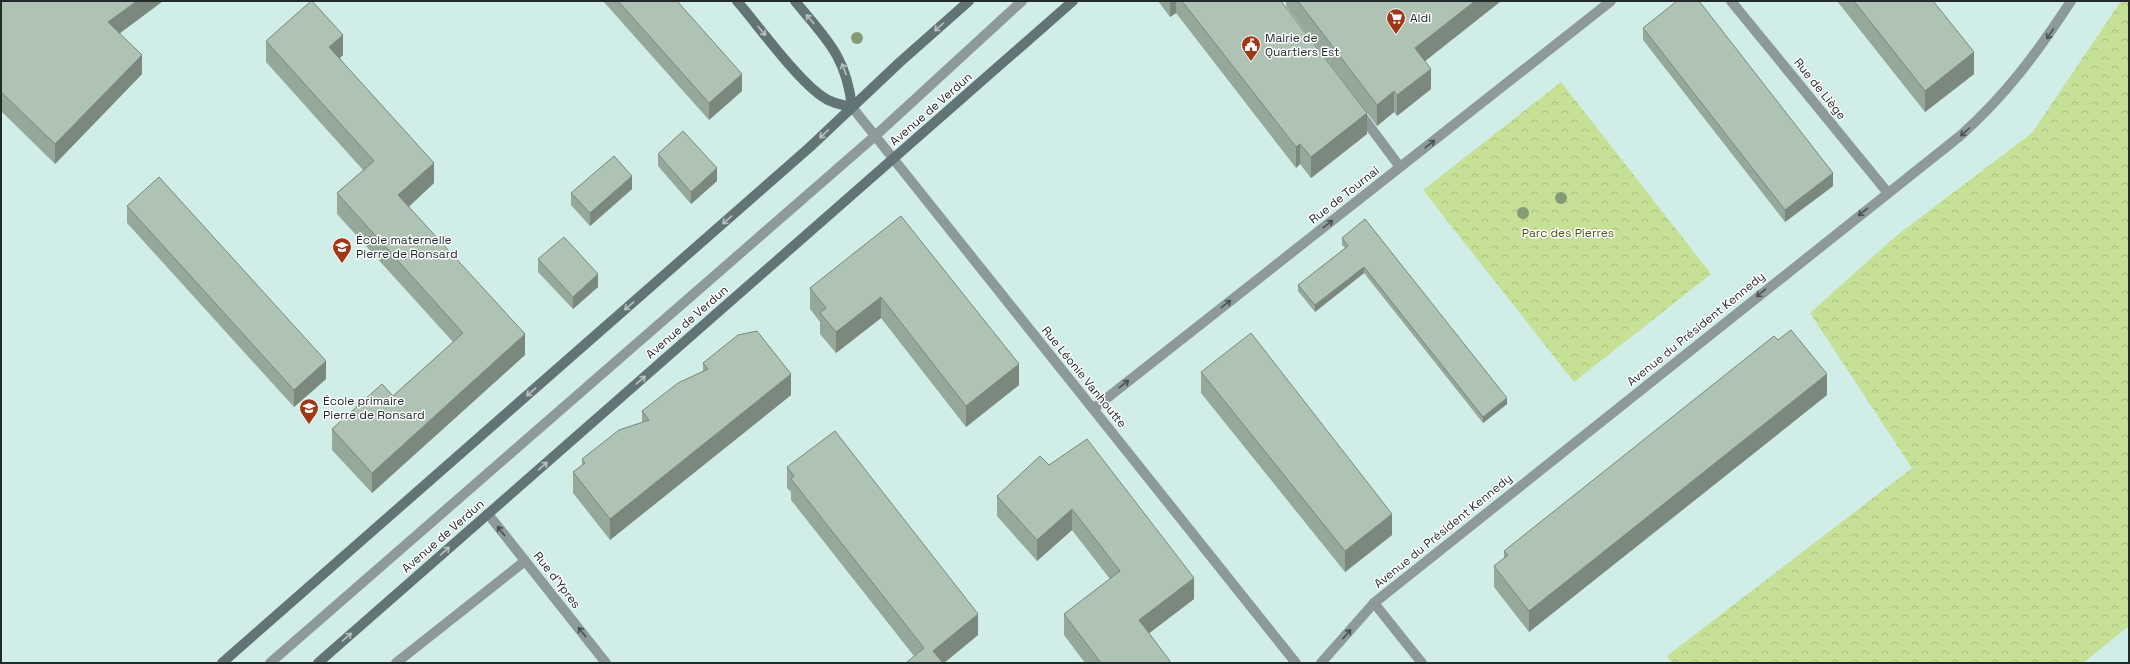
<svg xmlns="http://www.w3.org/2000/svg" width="2130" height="664" font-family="'Space Grotesk',sans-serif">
  <defs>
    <pattern id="park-crowns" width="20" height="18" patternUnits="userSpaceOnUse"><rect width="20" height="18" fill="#c6e096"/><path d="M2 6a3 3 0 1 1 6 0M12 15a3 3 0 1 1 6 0" fill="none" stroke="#aac081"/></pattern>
  </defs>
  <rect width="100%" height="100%" fill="#d0ede8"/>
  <g fill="url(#park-crowns)">
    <path d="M2121,1H2129V442L2127,444L2129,447V626L2083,663H1672L1667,656L1912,468L1810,313L1896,236L2032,133Z"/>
    <path d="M1561,82L1711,274L1574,382L1423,190Z"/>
  </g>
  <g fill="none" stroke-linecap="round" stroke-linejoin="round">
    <g stroke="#8d999b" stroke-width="10">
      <path d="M270,663L875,136L1022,1"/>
      <path d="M396,663L525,561"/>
    </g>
    <g stroke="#8d999b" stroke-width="10">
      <path d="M1731,1L1888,193"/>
      <path d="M852,107L1296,663"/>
      <path d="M1359,112L1400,167"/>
      <path d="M1093,409L1611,1"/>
      <path d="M488,514L606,663"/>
      <path d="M1374,603L1422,663"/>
      <path d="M1321,663L1374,603L1960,136C2006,95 2037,53 2071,1"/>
    </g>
    <g stroke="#637477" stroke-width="10">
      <path d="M737,1C758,25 802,87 828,100C836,104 844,105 852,107"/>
      <path d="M795,1C826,39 846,55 852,107"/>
      <path d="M222,663L810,147L900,62L969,1"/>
      <path d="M318,663L1073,1"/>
    </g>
  </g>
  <g fill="#849b74">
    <circle cx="857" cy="38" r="6"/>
    <circle cx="1561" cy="198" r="6"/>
    <circle cx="1523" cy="213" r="6"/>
  </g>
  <g fill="#96a89a">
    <path d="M1,1H163L120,33L142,74L55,164L1,111Z"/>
    <path d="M603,1H677L742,91L709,120Z"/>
    <path d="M1158,1H1281L1367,134L1311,178L1300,164L1296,168L1176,13L1170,17Z"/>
    <path d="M1286,1H1501L1425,61L1431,89L1397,116L1394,112L1377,126L1286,6Z"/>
    <path d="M1837,1H1933L1974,74L1925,112Z"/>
    <path d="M1643,28L1833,186L1785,222L1643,40Z"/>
    <path d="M266,41L343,55L340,58L434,183L409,207L525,355L372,493L332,450V429L393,396L453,342L337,214V193L363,170L266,62Z"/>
    <path d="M658,154L717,181L691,204L658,166Z"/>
    <path d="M632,189L590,226L571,205V193Z"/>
    <path d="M127,206L326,379L294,407L127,223Z"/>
    <path d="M901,216L1019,385L966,427L881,318L836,353L820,334V322L810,309V288Z"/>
    <path d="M1342,238L1507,404L1483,423L1364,273L1315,312L1298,291V285L1345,248L1342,245Z"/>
    <path d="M538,259L598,287L573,309L538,272Z"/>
    <path d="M703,363L791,395L610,540L573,493V472L582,465V459L642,422V411L703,372Z"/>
    <path d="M1201,372L1392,535L1345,572L1201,393Z"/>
    <path d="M1827,395L1529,632L1494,587V566L1504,558V551Z"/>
    <path d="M1049,465L1194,599L1149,633L1170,663H1085L1064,635V614L1110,579L1072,530L1037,561L997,516V496Z"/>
    <path d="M787,467L978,635L944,663H906L914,656L791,500V492L787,488Z"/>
  </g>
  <g fill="#7a887d">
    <path d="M137,1H163L108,42V22Z"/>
    <path d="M1170,1H1176V13L1170,17Z"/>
    <path d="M1475,1H1501L1415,69V48Z"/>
    <path d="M343,35V55L329,67V47Z"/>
    <path d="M1974,52V74L1925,112V91Z"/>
    <path d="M142,55V74L55,164V144Z"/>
    <path d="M1431,69V89L1397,116V95Z"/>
    <path d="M742,74V91L709,120V103Z"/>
    <path d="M1394,91V112L1377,126V105Z"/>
    <path d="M1367,113V134L1311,178V157Z"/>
    <path d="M1300,144V164L1296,168V147Z"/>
    <path d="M434,163V183L398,216V195Z"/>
    <path d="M717,168V181L691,204V192Z"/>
    <path d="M1833,173V186L1785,222V210Z"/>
    <path d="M632,176V189L590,226V213Z"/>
    <path d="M1364,267V273L1315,312V305Z"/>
    <path d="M598,274V287L573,309V297Z"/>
    <path d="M881,297V318L836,353V332Z"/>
    <path d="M525,334V355L372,493V473Z"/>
    <path d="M326,361V379L294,407V390Z"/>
    <path d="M1019,364V385L966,427V406Z"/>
    <path d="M791,374V395L610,540V519Z"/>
    <path d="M1827,374V395L1529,632V611Z"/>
    <path d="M1507,398V404L1483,423V417Z"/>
    <path d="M1072,509V530L1037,561V540Z"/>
    <path d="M1392,514V535L1345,572V551Z"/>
    <path d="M1194,578V599L1139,641V620Z"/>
    <path d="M978,614V635L944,663H933V651Z"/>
  </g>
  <g fill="#aec3b3" stroke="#7a887d">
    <path d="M1,1H137L108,22L142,55L55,144L1,92Z"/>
    <path d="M311,1H312L343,35L329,47L434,163L398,195L525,334L372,473L332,429L382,384L393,396L463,333L337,193L374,161L266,41Z"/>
    <path d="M618,1H677L742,74L709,103Z"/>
    <path d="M1182,1H1281L1367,113L1311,157L1300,144L1296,147Z"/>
    <path d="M1298,1H1475L1415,48L1431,69L1397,95L1394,91L1377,105Z"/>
    <path d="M1677,1H1699L1833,173L1785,210L1643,28Z"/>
    <path d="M1854,1H1933L1974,52L1925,91Z"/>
    <path d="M683,131L717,168L691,192L658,154Z"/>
    <path d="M614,156L632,176L590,213L571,193Z"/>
    <path d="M159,177L326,361L294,390L127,206Z"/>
    <path d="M901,216L1019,364L966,406L881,297L836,332L820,313L826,308L810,288Z"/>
    <path d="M1365,219L1507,398L1483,417L1364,267L1315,305L1298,285L1348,246L1342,238Z"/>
    <path d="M564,237L598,274L573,297L538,259Z"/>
    <path d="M1791,330L1827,374L1529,611L1494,566L1508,555L1504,551L1774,336L1778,340Z"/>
    <path d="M757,331L791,374L610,519L573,472L585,463L582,459L619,430L649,420L642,411L678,383L708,369L703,363L738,335Z"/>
    <path d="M1251,333L1392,514L1345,551L1201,372Z"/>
    <path d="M835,431L978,614L933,651L943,663H906L924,648L791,479L794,476L787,467Z"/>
    <path d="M1087,439L1194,578L1139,620L1170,661L1168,663H1101L1064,614L1120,571L1072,509L1037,540L997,496L1040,456L1049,465Z"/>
  </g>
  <defs><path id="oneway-shaft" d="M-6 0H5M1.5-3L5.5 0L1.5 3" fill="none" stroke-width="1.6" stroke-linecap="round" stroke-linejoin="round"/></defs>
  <g stroke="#b9c0c2">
    <use href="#oneway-shaft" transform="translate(810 19) rotate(-130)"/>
    <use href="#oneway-shaft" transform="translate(939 27) rotate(138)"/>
    <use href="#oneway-shaft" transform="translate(762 31) rotate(50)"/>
    <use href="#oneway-shaft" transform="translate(844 69) rotate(-111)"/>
    <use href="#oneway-shaft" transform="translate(824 134) rotate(137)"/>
    <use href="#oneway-shaft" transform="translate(727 220) rotate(139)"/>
    <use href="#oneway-shaft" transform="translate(629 306) rotate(139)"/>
    <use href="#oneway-shaft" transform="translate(641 380) rotate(-41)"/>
    <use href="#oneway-shaft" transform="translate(531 392) rotate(139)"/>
    <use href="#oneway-shaft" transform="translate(543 466) rotate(-41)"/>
    <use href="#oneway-shaft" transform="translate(445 551) rotate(-41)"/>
    <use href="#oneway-shaft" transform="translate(347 637) rotate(-41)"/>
  </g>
  <g stroke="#475252">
    <use href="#oneway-shaft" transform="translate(2050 34) rotate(124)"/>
    <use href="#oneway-shaft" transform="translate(1965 132) rotate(138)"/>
    <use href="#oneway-shaft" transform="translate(1430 144) rotate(-38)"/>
    <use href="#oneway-shaft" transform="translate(1863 212) rotate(141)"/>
    <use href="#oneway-shaft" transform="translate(1328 224) rotate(-38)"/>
    <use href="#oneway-shaft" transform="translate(1761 293) rotate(141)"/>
    <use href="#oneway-shaft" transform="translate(1226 304) rotate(-38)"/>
    <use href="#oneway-shaft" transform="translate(1124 384) rotate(-38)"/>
    <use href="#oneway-shaft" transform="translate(501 531) rotate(-128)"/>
    <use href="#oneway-shaft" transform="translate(582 632) rotate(-128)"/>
    <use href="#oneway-shaft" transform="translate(1347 634) rotate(-49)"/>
  </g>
  <defs>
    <symbol id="supermarket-pin" viewBox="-11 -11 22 30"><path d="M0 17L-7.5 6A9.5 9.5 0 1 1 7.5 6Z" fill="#9f3817" stroke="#fff"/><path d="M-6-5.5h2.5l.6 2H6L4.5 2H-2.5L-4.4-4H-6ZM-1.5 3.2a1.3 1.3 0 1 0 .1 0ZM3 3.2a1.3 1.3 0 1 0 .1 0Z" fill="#fff"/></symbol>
    <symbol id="civic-pin" viewBox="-11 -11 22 30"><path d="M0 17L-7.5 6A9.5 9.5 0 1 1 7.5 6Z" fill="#9f3817" stroke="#fff"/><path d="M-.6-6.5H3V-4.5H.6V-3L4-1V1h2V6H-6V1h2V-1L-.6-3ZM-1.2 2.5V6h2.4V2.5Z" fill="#fff"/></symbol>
    <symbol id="school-pin" viewBox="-11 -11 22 30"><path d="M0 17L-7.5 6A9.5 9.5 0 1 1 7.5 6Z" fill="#9f3817" stroke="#fff"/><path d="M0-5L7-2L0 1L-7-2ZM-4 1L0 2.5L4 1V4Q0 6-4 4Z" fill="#fff"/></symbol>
  </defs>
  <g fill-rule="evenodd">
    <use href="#supermarket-pin" x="1385" y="7" width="22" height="30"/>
    <use href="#civic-pin" x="1240" y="34" width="22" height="30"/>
    <use href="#school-pin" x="331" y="236" width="22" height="30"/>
    <use href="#school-pin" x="298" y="397" width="22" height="30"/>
  </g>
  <g text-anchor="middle" stroke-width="3" stroke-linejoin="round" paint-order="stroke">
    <g font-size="12" fill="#212c2a" stroke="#fff" text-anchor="start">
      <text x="1410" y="22">Aldi</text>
      <text x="1265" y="42">Mairie de<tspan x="1265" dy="14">Quartiers Est</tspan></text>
      <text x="356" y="244">École maternelle<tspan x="356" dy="14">Pierre de Ronsard</tspan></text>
      <text x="323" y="405">École primaire<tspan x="323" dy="14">Pierre de Ronsard</tspan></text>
    </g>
    <g font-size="12" fill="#212c2a" stroke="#fff">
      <text transform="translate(1820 89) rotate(51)" y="4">Rue de Liège</text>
      <text transform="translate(931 109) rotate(-41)" y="4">Avenue de Verdun</text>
      <text transform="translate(1344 195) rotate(-38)" y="4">Rue de Tournai</text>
      <text transform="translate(687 322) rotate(-41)" y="4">Avenue de Verdun</text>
      <text transform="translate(1696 329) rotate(-39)" y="4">Avenue du Président Kennedy</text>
      <text transform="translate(1084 377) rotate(51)" y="4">Rue Léonie Vanhoutte</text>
      <text transform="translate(1443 531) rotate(-39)" y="4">Avenue du Président Kennedy</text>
      <text transform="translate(443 536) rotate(-41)" y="4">Avenue de Verdun</text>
      <text transform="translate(557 580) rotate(52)" y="4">Rue d'Ypres</text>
    </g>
    <g font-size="12" fill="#455815" stroke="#fff">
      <text x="1568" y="237">Parc des Pierres</text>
    </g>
  </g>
  <rect width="2130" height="664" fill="none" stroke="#212c2a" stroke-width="4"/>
</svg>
